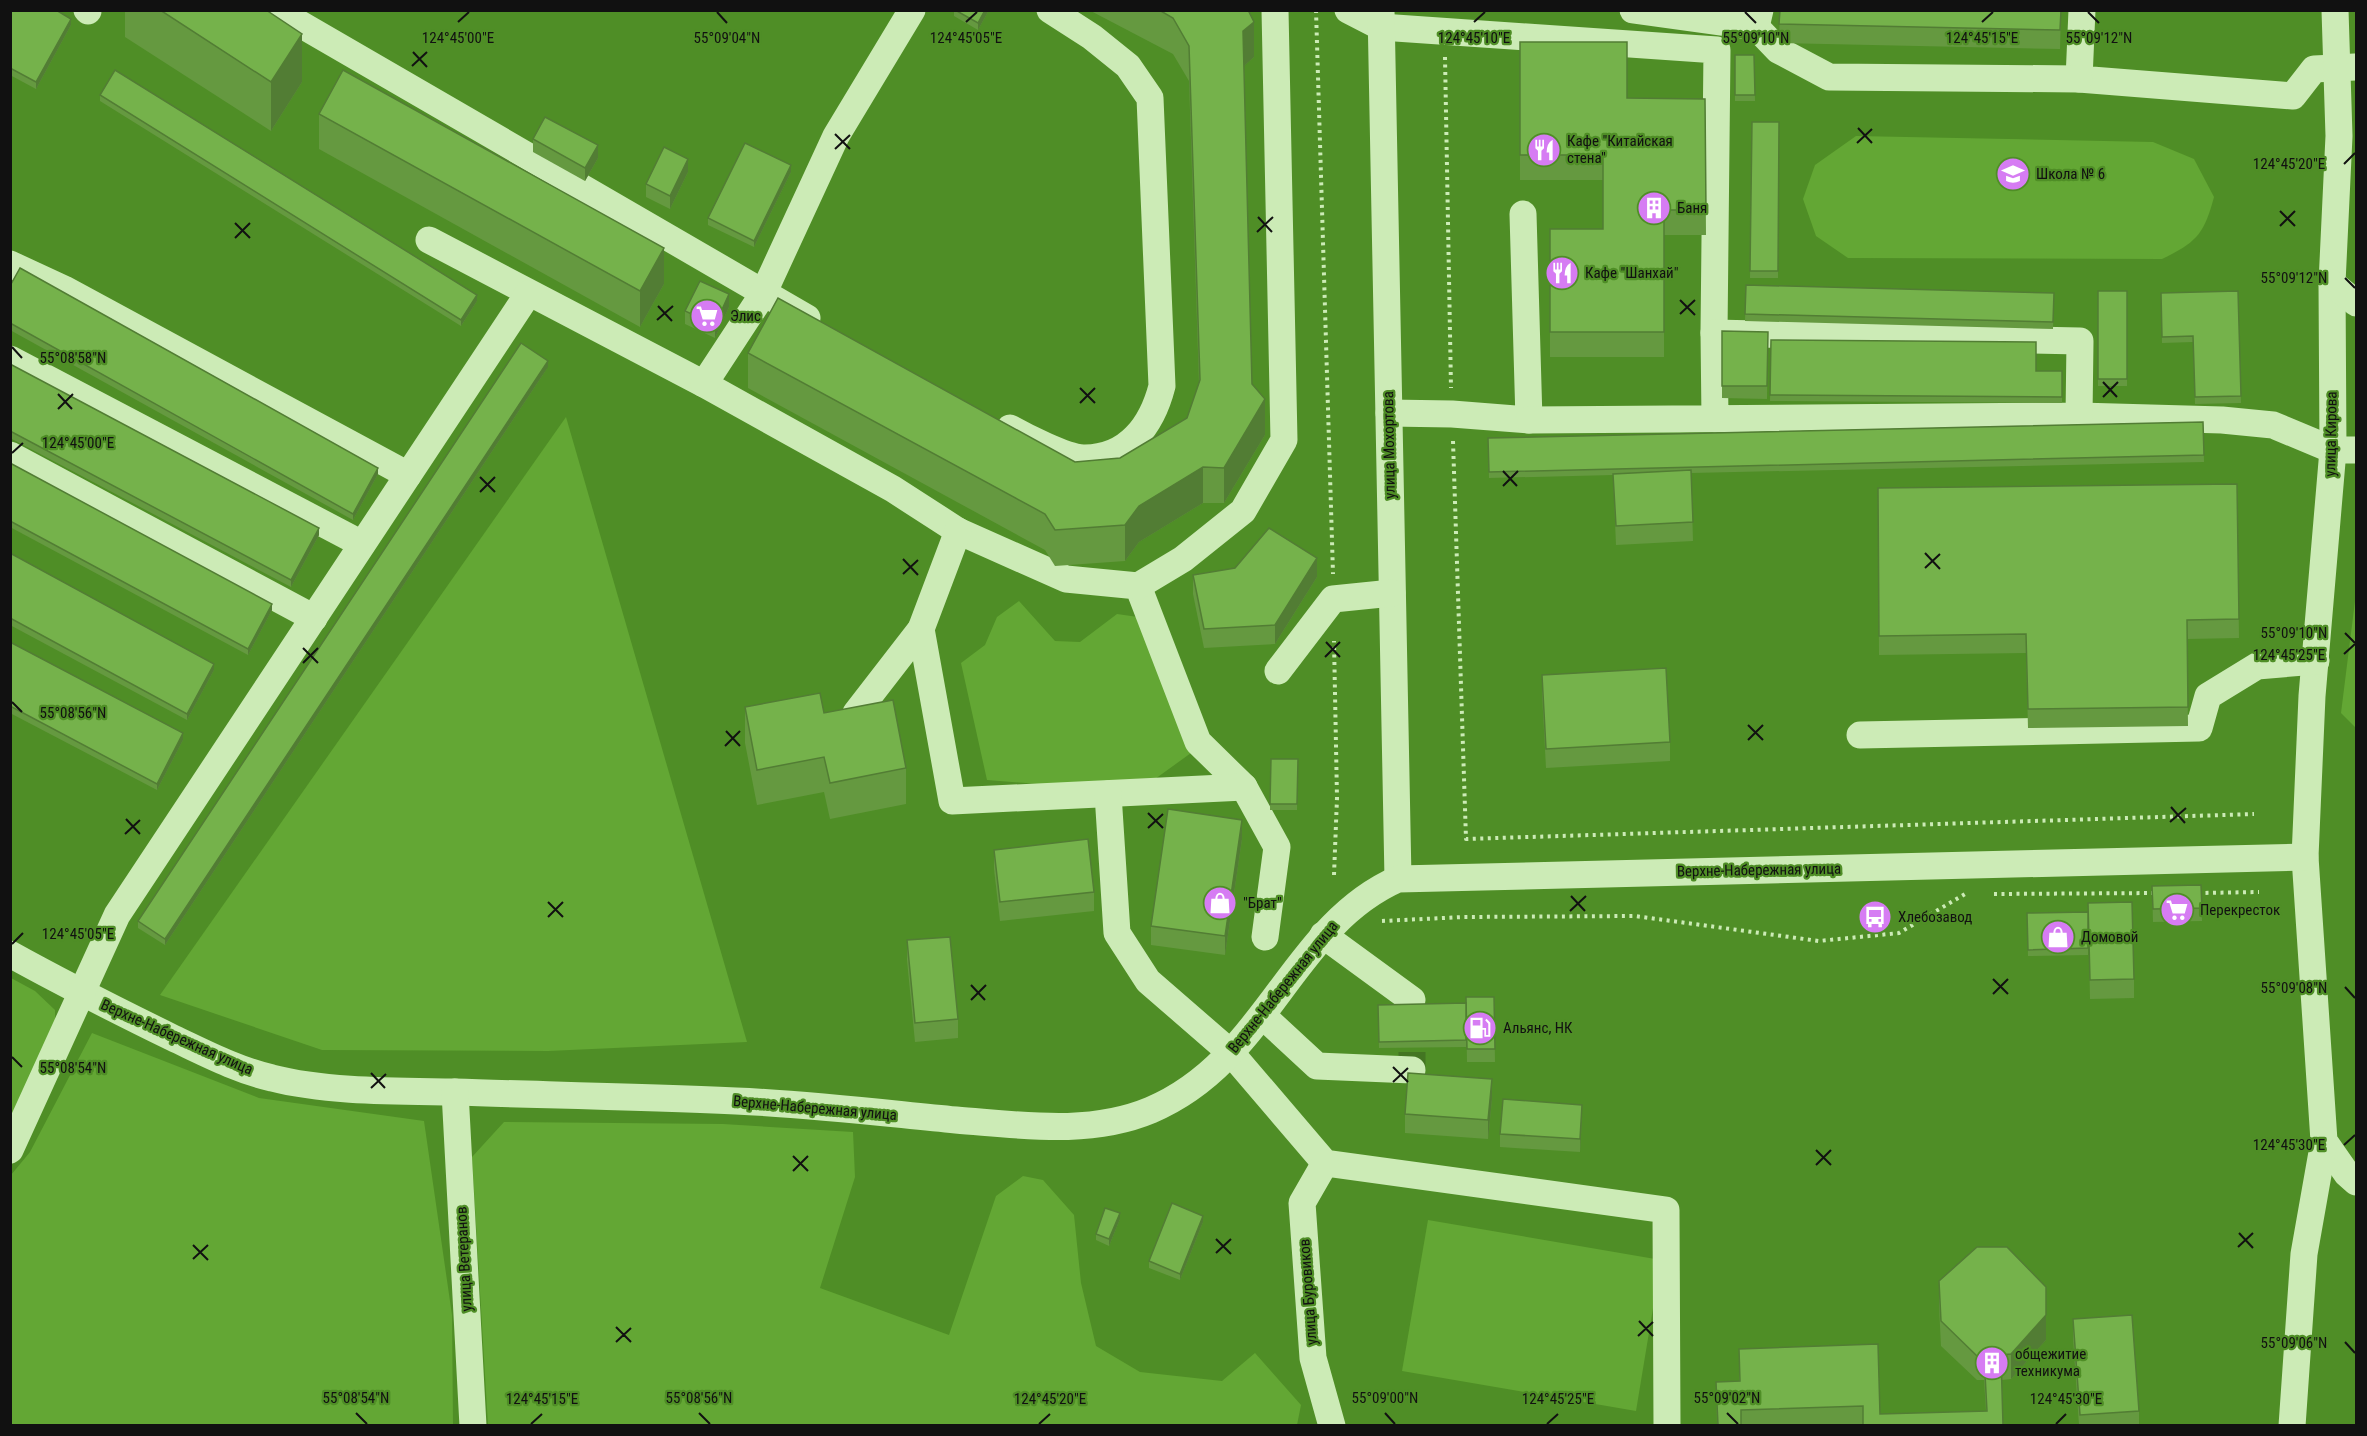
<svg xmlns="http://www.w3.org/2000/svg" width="2367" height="1436" font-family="'Roboto Condensed',sans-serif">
  <rect width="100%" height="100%" fill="#4f8e26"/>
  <g fill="#63a734">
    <path d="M1856,136L2153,142L2194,159L2214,197C2204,234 2197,242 2162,259L1848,258L1816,236L1803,199L1815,165Z"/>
    <path d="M566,417L747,1042L548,1051L322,1050L160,995Z"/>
    <path d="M2356,593V728L2341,713Z"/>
    <path d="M1019,601L1055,641L1080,642L1117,614L1138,617L1191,753L1155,779L1065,786L987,780L961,663L985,645L997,617Z"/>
    <path d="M11,978L35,991L55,1010V1034L11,1122Z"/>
    <path d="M92,1033L259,1098L424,1121L452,1315L453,1425H11V1175L30,1152Z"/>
    <path d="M504,1122L723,1124L853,1132L855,1177L820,1288L949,1335L996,1196L1023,1176L1043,1180L1074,1215L1081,1283L1096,1346L1140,1372L1222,1381L1255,1353L1301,1405L1297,1425H488L472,1157Z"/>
    <path d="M1428,1220L1661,1260L1636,1411L1402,1371Z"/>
  </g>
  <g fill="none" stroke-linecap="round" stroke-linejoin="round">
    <path stroke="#437522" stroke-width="27" stroke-dasharray="27 14" stroke-linecap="butt" d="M1412,1011V1070"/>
    <g stroke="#ccebb6" stroke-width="4" stroke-dasharray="3 4.5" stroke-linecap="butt">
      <path d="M1316,10L1333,574"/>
      <path d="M1445,57L1451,388"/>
      <path d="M1453,441L1466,839L2254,814"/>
      <path d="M1334,875L1337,798L1334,641"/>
      <path d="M2198,893L2259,892"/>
      <path d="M1994,894L2157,893"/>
      <path d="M1382,921L1463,917L1635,916L1819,941L1899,933L1965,894"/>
    </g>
    <g stroke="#ccebb6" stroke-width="27">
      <path d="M87,10L88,11"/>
      <path d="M276,10L807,318"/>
      <path d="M1348,10L1381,27L1717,50L1714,333"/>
      <path d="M1381,10L1398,879"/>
      <path d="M1633,10L1756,27L1760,10"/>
      <path d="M2082,10L2079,79L2293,96L2314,69L2355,67"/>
      <path d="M2335,10L2339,136L2332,283L2333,450L2312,696L2305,857L2324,1141L2347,1174L2356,1182"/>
      <path d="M1756,27L1778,50L1829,77L2079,79"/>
      <path d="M429,240L704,384L893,489L958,531L1066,579L1138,586L1198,742L1244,787L1277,847L1265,937"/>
      <path d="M10,264L64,289L408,475"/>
      <path d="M2332,283L2356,303"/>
      <path d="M10,359L362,544"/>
      <path d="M704,384L763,294L836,136L912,10"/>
      <path d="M1389,413L1452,414L1529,420L1523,214"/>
      <path d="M2079,416L2222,420L2273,425L2333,450H2356"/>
      <path d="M1529,420L2079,416L2080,341L1714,333L1715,419"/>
      <path d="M1010,428C1026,437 1066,457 1083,458C1128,459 1152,425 1162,386L1150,98L1128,66L1092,37L1050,10"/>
      <path d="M10,455L314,618"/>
      <path d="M1138,586L1183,559L1243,511L1284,440L1275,10"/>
      <path d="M921,629L952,801L1244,787"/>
      <path d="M1278,671L1333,599L1392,593"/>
      <path d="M856,713L921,629L958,531"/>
      <path d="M1860,735L2199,728L2208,696L2257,666L2316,661"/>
      <path d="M1108,794L1117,933L1148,981L1231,1053L1325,1163L1666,1210L1667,1426"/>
      <path d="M1323,935L1412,1000"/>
      <path d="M10,954C64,984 118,1011 173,1038C205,1053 237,1070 272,1078C326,1092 397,1091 454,1092C548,1095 642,1097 736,1101C809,1104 883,1113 956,1120C1021,1125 1089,1136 1151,1110C1267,1061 1291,926 1398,879L2305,857"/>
      <path d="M1263,1016L1317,1066L1412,1070"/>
      <path d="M455,1092L473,1426"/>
      <path d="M10,1150L117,915L528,294"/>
      <path d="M1325,1163L1302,1203L1313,1358L1332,1426"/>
      <path d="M2292,1426L2304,1254L2324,1141"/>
    </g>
  </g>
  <g fill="#659940">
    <path d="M10,10L71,25L36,89L10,75Z"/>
    <path d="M125,10H266L302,82L271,131L125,37Z"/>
    <path d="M954,10H989L978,30L954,16Z"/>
    <path d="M1089,10H1248L1254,57L1244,66L1252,384L1265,435L1224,503H1203L1139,542L1125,561L1055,566L1045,550L748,388V353L1075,462L1120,458L1187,418L1199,383L1189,81L1173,54Z"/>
    <path d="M1780,10H2061L2060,49L1779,43Z"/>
    <path d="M1520,42L1627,98L1705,99L1706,235H1664V357H1550V229H1603V180H1520Z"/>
    <path d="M1735,55H1754L1755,101H1735Z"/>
    <path d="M100,95L477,301L461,326L100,101Z"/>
    <path d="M319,114L664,284L640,327L319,149Z"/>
    <path d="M1752,122H1779L1778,278H1750Z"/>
    <path d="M533,139L598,158L585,181L533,152Z"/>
    <path d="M688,172L670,209L646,197V184Z"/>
    <path d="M791,172L754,247L708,225V218Z"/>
    <path d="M1746,285L2054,293L2053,329L1745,321Z"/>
    <path d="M10,286L378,474L353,520L10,330Z"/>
    <rect x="2098" y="291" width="29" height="95"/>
    <path d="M2238,291L2241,403L2195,404L2193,342L2162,343L2161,293Z"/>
    <path d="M729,307L715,338L685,324V311Z"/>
    <path d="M1722,331L1768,332L1767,399L1722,398Z"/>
    <path d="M1771,340L2036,371H2062V403L1770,401Z"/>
    <path d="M10,364L319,535L291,587L10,438Z"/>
    <path d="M548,367L165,945L138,928V921Z"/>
    <path d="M2203,422L2204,462L1691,473L1693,541L1616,545L1613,475L1489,478L1488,438Z"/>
    <path d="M10,463L272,610L248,655L10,527Z"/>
    <path d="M2237,484L2239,638L2187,639L2188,726L2028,728L2026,653L1879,655L1878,488Z"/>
    <path d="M10,553L214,670L187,720L10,625Z"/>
    <path d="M1193,575L1317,577L1275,644L1204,648L1193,594Z"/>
    <path d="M10,642L183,740L157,790L10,713Z"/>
    <path d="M1542,675L1670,742V761L1546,768L1542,694Z"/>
    <path d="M745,707L824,713L906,768V804L830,819L824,792L757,805L745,743Z"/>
    <path d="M1271,759H1298L1297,810H1270Z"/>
    <path d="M1242,839L1225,955L1151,945V926Z"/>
    <path d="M994,850L1094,892V911L1000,921L994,869Z"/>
    <path d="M2201,885L2202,921L2153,922L2152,886Z"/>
    <path d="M2088,903L2134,979V998L2090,999Z"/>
    <path d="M2088,912V955L2028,956L2027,913Z"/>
    <path d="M907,940L958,1019V1038L915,1042L907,960Z"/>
    <path d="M1494,997L1495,1062H1467L1466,1010V1047L1379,1048L1378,1005L1466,1003Z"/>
    <path d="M1492,1099L1488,1139L1405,1133V1114Z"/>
    <path d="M1582,1118L1580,1152L1500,1147V1134Z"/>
    <path d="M1120,1219L1109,1246L1096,1240V1234Z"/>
    <path d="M1203,1222L1180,1280L1149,1268V1261Z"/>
    <path d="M1939,1281L2046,1340L2011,1379L2002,1380L2003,1425H1717L1716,1382L1739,1381V1349L1880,1414L1986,1411L1984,1380H1977L1941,1346L1939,1306Z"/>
    <path d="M2073,1319L2139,1411V1425H2079L2073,1338Z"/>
  </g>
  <g fill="#527d34">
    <path d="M985,10H989L978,30V23Z"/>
    <path d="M71,19V25L36,89V82Z"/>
    <path d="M1254,22V57L1243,67V31Z"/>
    <path d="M302,34V82L271,131V82Z"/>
    <path d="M598,145V158L585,181V168Z"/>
    <path d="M688,159V172L670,209V196Z"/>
    <path d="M791,165V172L754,247V241Z"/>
    <path d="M664,248V284L640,327V291Z"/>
    <path d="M729,294V307L715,338V325Z"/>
    <path d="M477,295V301L461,326V320Z"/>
    <path d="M548,361V367L165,945V939Z"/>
    <path d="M1265,399V435L1224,503V468Z"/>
    <path d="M1203,467V503L1139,542L1125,561V525L1139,506Z"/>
    <path d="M378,468V474L353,520V514Z"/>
    <path d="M319,528V535L291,587V580Z"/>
    <path d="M1317,558V577L1275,644V625Z"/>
    <path d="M272,604V610L248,655V649Z"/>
    <path d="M214,664V670L187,720V714Z"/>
    <path d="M183,733V740L157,790V784Z"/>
    <path d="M1242,820V839L1225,955V936Z"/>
    <path d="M1492,1079V1099L1488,1139V1120Z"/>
    <path d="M1582,1105V1118L1580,1152V1139Z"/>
    <path d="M1120,1213V1219L1109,1246V1239Z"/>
    <path d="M1203,1216V1222L1180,1280V1274Z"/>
    <path d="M2046,1315V1340L2011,1379V1354Z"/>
  </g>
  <g fill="#75b24b" stroke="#527d34" stroke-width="1.5">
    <path d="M10,10H56L71,19L36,82L10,68Z"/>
    <path d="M160,10H266L302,34L271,82Z"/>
    <path d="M955,10H985L978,23Z"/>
    <path d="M1159,10H1248L1254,22L1243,31L1252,384L1265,399L1224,468L1203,467L1139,506L1125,525L1055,530L1045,514L748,353L778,298L1075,462L1120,458L1187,418L1200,380L1189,46L1173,18Z"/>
    <path d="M1780,10H2061L2060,30L1779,24Z"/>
    <path d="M1520,42H1627V98L1705,99L1706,210H1664V332H1550V229H1603V155H1520Z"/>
    <path d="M1735,55H1754L1755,95H1735Z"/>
    <path d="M115,70L477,295L461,320L100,95Z"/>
    <path d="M343,70L664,248L640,291L319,114Z"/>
    <path d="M545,117L598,145L585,168L533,139Z"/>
    <path d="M1752,122H1779L1778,271H1750Z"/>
    <path d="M745,143L791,165L754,241L708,218Z"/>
    <path d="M664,147L688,159L670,196L646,184Z"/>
    <path d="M20,268L378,468L353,514L10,323V286Z"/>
    <path d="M700,281L729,294L715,325L685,311Z"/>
    <path d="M1746,285L2054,293L2053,322L1745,314Z"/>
    <rect x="2098" y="291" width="29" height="88"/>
    <path d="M2238,291L2241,396L2195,397L2193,336L2162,337L2161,293Z"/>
    <path d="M1722,331L1768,332L1767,386H1722Z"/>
    <path d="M1771,340L2036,342V371H2062V397L1770,395Z"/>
    <path d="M521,343L548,361L165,939L138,921Z"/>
    <path d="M10,364L319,528L291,580L10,431Z"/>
    <path d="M2203,422L2204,455L1489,472L1488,438Z"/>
    <path d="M10,463L272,604L248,649L10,521Z"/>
    <path d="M1691,470L1693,522L1616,526L1613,474Z"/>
    <path d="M2237,484L2239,619L2187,620L2188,707L2028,709L2026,634L1879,636L1878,488Z"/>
    <path d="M1269,528L1317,558L1275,625L1204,629L1193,575L1235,568Z"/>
    <path d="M10,553L214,664L187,714L10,618Z"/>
    <path d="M10,642L183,733L157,784L10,706Z"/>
    <path d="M1666,668L1670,742L1546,749L1542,675Z"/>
    <path d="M820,693L824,713L893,700L906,768L830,783L824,757L757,770L745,707Z"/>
    <path d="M1271,759H1298L1297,804H1270Z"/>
    <path d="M1168,809L1242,820L1225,936L1151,926Z"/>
    <path d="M1088,839L1094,892L1000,902L994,850Z"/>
    <path d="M2201,885L2202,908L2153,909L2152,886Z"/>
    <path d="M2132,902L2134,979L2090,980L2088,903Z"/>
    <path d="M2088,912V948L2028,950L2027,913Z"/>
    <path d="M950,937L958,1019L915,1023L907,940Z"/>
    <path d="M1466,997H1494L1495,1049H1467Z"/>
    <path d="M1466,1003V1040L1379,1042L1378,1005Z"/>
    <path d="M1408,1073L1492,1079L1488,1120L1405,1114Z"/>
    <path d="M1503,1099L1582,1105L1580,1139L1500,1134Z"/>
    <path d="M1172,1203L1203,1216L1180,1274L1149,1261Z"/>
    <path d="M1105,1208L1120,1213L1109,1239L1096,1234Z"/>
    <path d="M1977,1247H2007L2046,1287V1315L2011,1354L2001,1355L2003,1425H1863V1406L1741,1410V1425H1718L1716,1382L1740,1381L1739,1349L1878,1344L1880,1414L1987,1411L1984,1355L1977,1356L1941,1321L1939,1281Z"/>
    <path d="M2132,1315L2139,1411L2080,1415L2073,1319Z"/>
  </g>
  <path fill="none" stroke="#111" stroke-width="2" d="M717,12L727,23M1745,12L1756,23M2088,12L2099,23M458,22L469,12M966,22L977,12M1474,22L1485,12M1982,22L1993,12M413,52L427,67M412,66L427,52M1858,128L1872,143M835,134L850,149M1857,143L1872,129M835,149L850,135M2344,164L2355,153M2280,211L2295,226M1258,217L1272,232M235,223L250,238M2280,226L2295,211M1257,232L1273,217M235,238L250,223M2345,278L2355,288M1680,300L1695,315M658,306L672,321M1680,314L1695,300M657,320L673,306M12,347L22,358M2103,382L2117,397M1080,388L1095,403M58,394L72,409M2103,397L2118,382M1080,403L1095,388M58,409L73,394M12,453L23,443M1503,471L1517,486M480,477L495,492M1503,486L1518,471M480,492L495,477M1925,553L1940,569M903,559L918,575M1925,568L1940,554M903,574L918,560M2345,633L2355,643M1326,642L1340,657M303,648L318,663M2344,654L2355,644M1325,657L1340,642M303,663L318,648M12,702L22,712M1748,725L1763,740M726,731L740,746M1748,740L1763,725M725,746L740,731M2171,807L2185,823M1148,813L1163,828M126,819L140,834M2170,822L2186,808M1148,828L1163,814M125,834L140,820M1571,896L1585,911M548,902L563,917M1570,911L1586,896M548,917L563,902M12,944L23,933M1993,979L2008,994M971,985L985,1000M2345,987L2355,998M1993,994L2008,979M971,1000L986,985M12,1057L22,1067M1393,1067L1408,1082M371,1073L385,1088M1393,1082L1408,1068M371,1088L386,1074M2344,1145L2355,1135M1816,1150L1831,1165M793,1156L808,1171M1816,1165L1831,1150M793,1171L808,1156M2239,1233L2253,1248M1216,1239L1231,1254M193,1245L208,1260M2238,1247L2253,1233M1216,1253L1231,1239M193,1259L208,1245M1639,1321L1653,1336M616,1327L631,1342M1638,1336L1653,1322M616,1342L631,1328M2345,1342L2355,1353M356,1413L367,1424M699,1413L710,1424M1385,1413L1395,1424M1727,1413L1738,1424M531,1424L542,1414M1039,1424L1050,1414M1547,1424L1558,1414M2056,1424L2066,1414"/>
  <defs>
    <symbol id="restaurant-disc" viewBox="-11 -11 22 22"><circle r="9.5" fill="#d67cf3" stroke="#4f8e26"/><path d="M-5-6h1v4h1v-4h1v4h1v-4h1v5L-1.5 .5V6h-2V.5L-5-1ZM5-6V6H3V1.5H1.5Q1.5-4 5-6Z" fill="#fff"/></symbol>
    <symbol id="school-disc" viewBox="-11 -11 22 22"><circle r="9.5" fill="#d67cf3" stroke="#4f8e26"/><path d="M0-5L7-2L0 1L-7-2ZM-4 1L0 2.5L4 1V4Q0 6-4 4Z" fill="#fff"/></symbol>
    <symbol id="building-disc" viewBox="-11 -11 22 22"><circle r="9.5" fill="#d67cf3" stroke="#4f8e26"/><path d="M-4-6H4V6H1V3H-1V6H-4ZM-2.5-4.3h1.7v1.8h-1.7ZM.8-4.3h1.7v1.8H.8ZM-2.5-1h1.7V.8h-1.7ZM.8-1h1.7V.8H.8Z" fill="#fff"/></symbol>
    <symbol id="supermarket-disc" viewBox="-11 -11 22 22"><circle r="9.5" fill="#d67cf3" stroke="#4f8e26"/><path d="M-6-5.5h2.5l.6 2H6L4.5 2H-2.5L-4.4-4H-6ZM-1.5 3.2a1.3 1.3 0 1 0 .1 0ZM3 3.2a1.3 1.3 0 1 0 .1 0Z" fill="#fff"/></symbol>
    <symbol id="shop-disc" viewBox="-11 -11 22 22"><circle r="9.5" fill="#d67cf3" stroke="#4f8e26"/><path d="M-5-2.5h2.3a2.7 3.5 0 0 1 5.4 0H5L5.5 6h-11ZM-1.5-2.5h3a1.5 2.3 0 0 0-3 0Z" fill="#fff"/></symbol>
    <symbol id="bus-disc" viewBox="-11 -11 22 22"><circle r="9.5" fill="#d67cf3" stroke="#4f8e26"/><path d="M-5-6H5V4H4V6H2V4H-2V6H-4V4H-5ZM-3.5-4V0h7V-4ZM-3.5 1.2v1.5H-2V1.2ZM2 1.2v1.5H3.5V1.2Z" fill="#fff"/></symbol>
    <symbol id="fuel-disc" viewBox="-11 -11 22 22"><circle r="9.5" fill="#d67cf3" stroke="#4f8e26"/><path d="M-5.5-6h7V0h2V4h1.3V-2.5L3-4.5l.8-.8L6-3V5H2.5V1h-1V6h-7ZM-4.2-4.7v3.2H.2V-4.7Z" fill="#fff"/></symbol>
  </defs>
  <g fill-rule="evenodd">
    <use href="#restaurant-disc" x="1525" y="131" width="38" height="38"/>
    <use href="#school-disc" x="1994" y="155" width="38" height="38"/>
    <use href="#building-disc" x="1635" y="189" width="38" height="38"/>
    <use href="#restaurant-disc" x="1543" y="254" width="38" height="38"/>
    <use href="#supermarket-disc" x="688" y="297" width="38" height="38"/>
    <use href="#shop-disc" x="1201" y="884" width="38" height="38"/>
    <use href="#supermarket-disc" x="2158" y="891" width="38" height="38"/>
    <use href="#bus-disc" x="1856" y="898" width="38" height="38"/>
    <use href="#shop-disc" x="2039" y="918" width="38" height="38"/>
    <use href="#fuel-disc" x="1461" y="1009" width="38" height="38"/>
    <use href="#building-disc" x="1973" y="1344" width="38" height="38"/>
  </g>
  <g text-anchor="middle" stroke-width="4.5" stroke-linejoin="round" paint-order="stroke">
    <g font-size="15" fill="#111" stroke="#4f8e26" text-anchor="start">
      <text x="1567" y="146">Кафе "Китайская<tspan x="1567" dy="17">стена"</tspan></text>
      <text x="2036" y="179">Школа № 6</text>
      <text x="1677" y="213">Баня</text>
      <text x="1585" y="278">Кафе "Шанхай"</text>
      <text x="730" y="321">Элис</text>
      <text x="1243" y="908">"Брат"</text>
      <text x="2200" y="915">Перекресток</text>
      <text x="1898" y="922">Хлебозавод</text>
      <text x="2081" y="942">Домовой</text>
      <text x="1503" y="1033">Альянс, НК</text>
      <text x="2015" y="1359">общежитие<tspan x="2015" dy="17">техникума</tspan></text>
    </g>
    <g font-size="15" fill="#111" stroke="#4f8e26">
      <text transform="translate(2331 434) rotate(-89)" y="5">улица Кирова</text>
      <text transform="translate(1389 445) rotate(-91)" y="5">улица Мохортова</text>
      <text transform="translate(1759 870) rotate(-1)" y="5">Верхне-Набережная улица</text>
      <text transform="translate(1283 987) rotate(-51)" y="5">Верхне-Набережная улица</text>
      <text transform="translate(177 1037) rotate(24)" y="5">Верхне-Набережная улица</text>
      <text transform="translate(815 1108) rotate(5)" y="5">Верхне-Набережная улица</text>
      <text transform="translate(464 1259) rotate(-93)" y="5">улица Ветеранов</text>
      <text transform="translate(1308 1292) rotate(-94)" y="5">улица Буровиков</text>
    </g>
  </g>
  <g font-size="15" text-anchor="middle" fill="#111" stroke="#4f8e26" stroke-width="4.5" stroke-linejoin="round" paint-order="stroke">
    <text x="458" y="43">124°45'00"E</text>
    <text x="966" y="43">124°45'05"E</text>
    <text x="1474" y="43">124°45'10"E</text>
    <text x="1982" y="43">124°45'15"E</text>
    <text x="2099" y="43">55°09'12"N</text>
    <text x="727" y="43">55°09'04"N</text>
    <text x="1756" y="43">55°09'10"N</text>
    <text x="2289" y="169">124°45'20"E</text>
    <text x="2294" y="283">55°09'12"N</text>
    <text x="73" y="363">55°08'58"N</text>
    <text x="78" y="448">124°45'00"E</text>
    <text x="2294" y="638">55°09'10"N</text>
    <text x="2289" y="660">124°45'25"E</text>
    <text x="73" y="718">55°08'56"N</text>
    <text x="78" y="939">124°45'05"E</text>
    <text x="2294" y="993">55°09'08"N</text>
    <text x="73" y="1073">55°08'54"N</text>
    <text x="2289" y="1150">124°45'30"E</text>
    <text x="2294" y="1348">55°09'06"N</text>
    <text x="356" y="1403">55°08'54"N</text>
    <text x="699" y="1403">55°08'56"N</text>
    <text x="1385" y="1403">55°09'00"N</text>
    <text x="1727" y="1403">55°09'02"N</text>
    <text x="542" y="1404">124°45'15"E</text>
    <text x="1050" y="1404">124°45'20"E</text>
    <text x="1558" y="1404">124°45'25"E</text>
    <text x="2066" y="1404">124°45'30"E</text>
  </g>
  <rect width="2367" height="1436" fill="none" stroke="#111111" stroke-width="24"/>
</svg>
